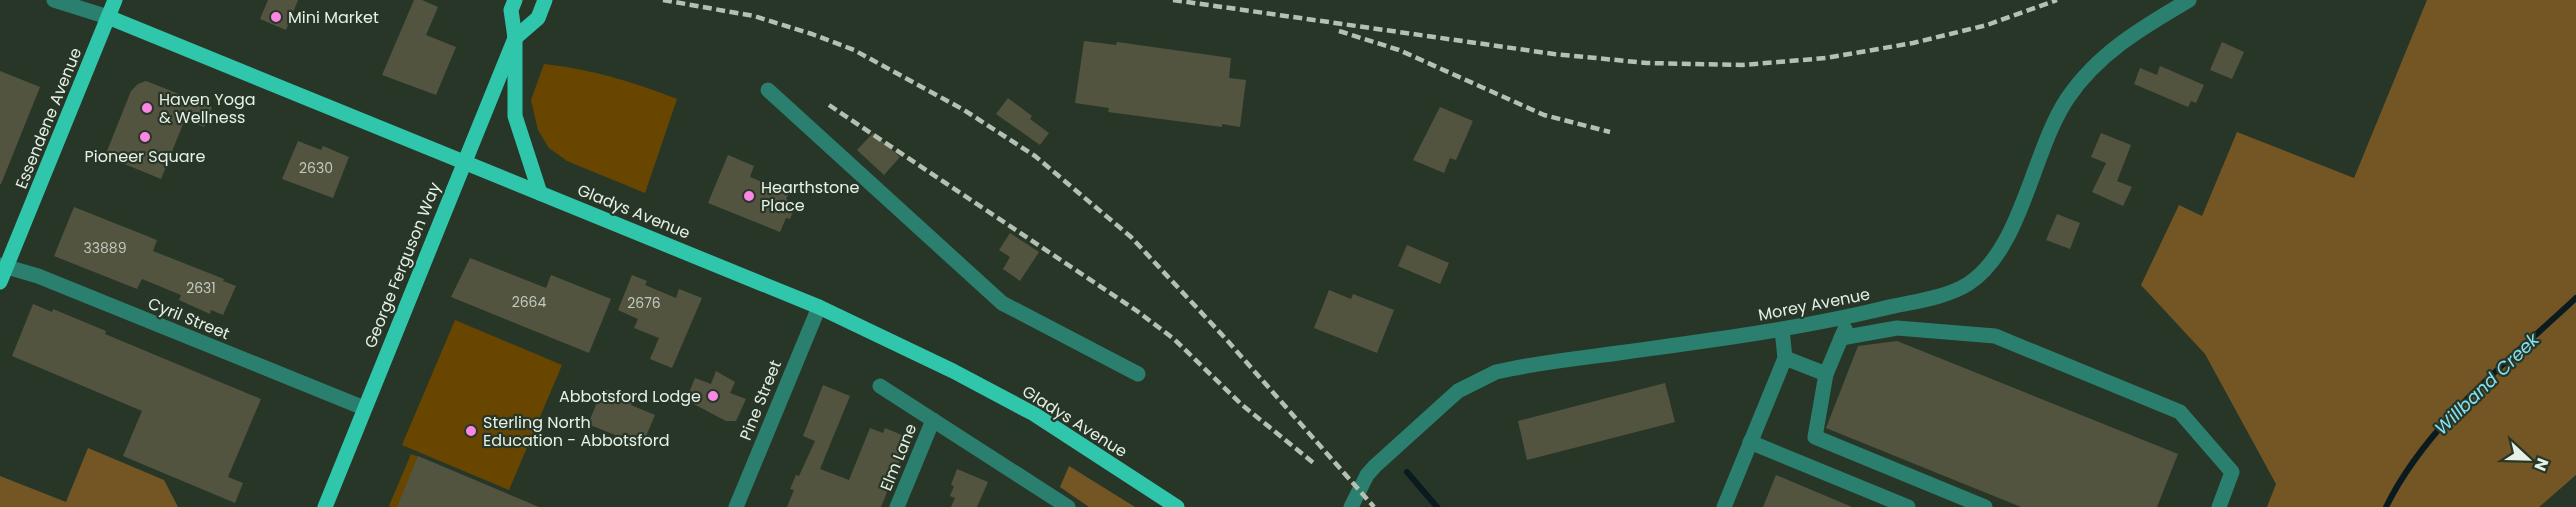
<svg xmlns="http://www.w3.org/2000/svg" width="2576" height="507" font-family="Poppins,sans-serif">
  <rect width="100%" height="100%" fill="#283627"/>
  <g fill="#694600">
    <path d="M544,64C591,69 633,82 677,99L645,193L567,161L549,148L538,130L531,100Z"/>
    <path d="M455,320L562,365L509,490L402,445Z"/>
    <path d="M411,454L439,465L421,507H391L389,506Z"/>
  </g>
  <g fill="#745625">
    <path d="M2427,0H2576V475L2539,507H2267L2276,484L2205,354L2141,285L2179,205L2202,216L2237,132L2354,178Z"/>
    <path d="M88,448L164,480L178,507H0V476L66,502Z"/>
    <path d="M1069,466L1135,507H1089L1060,487Z"/>
  </g>
  <g fill="none" stroke-linecap="round" stroke-linejoin="round">
    <g stroke="#091b1f" stroke-width="6">
      <path d="M1407,472L1437,507"/>
      <path d="M2386,507C2428,422 2508,362 2576,298"/>
    </g>
  </g>
  <g fill="#535440">
    <path d="M268,0H298L286,30L260,19Z"/>
    <path d="M414,0H422L438,7L426,35L456,47L436,95L382,75Z"/>
    <path d="M1084,41L1116,45L1117,42L1231,58L1229,78L1246,80L1240,127L1222,124V127L1108,112L1109,108L1075,103Z"/>
    <path d="M2222,42L2244,52L2232,79L2210,70Z"/>
    <path d="M2160,66L2204,85L2196,103L2191,101L2188,107L2134,84L2140,68L2157,75Z"/>
    <path d="M0,71L40,87L1,184H0Z"/>
    <path d="M146,81L212,107L204,127L185,119L161,179L105,156L131,91L138,84Z"/>
    <path d="M1008,98L1032,116L1030,119L1049,133L1040,145L996,114Z"/>
    <path d="M1440,107L1473,121L1456,160L1450,158L1444,173L1413,160Z"/>
    <path d="M873,133L900,157L884,175L857,150Z"/>
    <path d="M2101,133L2131,145L2117,181L2132,187L2123,206L2092,192L2106,163L2091,157Z"/>
    <path d="M298,141L321,150L323,146L349,157L333,198L282,179Z"/>
    <path d="M728,155L754,166L750,177L789,193L786,199L796,204L790,219L786,218L780,232L708,203Z"/>
    <path d="M74,207L157,240L153,251L224,279L223,281L236,286L223,315L211,310L210,314L179,300L181,295L142,279L137,289L54,256Z"/>
    <path d="M2057,214L2080,223L2070,249L2046,240Z"/>
    <path d="M1010,233L1039,252L1020,281L1003,269L1010,257L999,250Z"/>
    <path d="M1407,245L1449,263L1440,284L1398,266Z"/>
    <path d="M470,258L546,288L551,275L611,299L589,353L451,297Z"/>
    <path d="M632,275L647,281L645,285L676,298L679,289L702,298L672,368L650,359L659,338L634,328L638,319L618,310Z"/>
    <path d="M1329,290L1351,299L1353,294L1394,310L1377,353L1314,328Z"/>
    <path d="M33,304L52,312L53,309L106,331L105,334L261,399L228,477L243,483L235,503L123,456L142,411L12,356Z"/>
    <path d="M1897,341L2178,454L2157,507H2021L1826,428L1858,346Z"/>
    <path d="M716,371L735,382L730,393L746,399L736,421H726L686,400L695,378L711,384Z"/>
    <path d="M1665,383L1675,422L1527,460L1518,421Z"/>
    <path d="M823,385L850,396L820,469L849,480L870,428L883,433L885,428L909,438L881,507H787L794,490L790,489L796,475L799,476L815,441L803,436Z"/>
    <path d="M605,389L633,400L631,405L655,415L642,446L588,424L601,393L604,394Z"/>
    <path d="M418,456L539,507H397Z"/>
    <path d="M957,469L988,482L977,507H951L955,498L950,496L954,486L951,485Z"/>
    <path d="M1776,475L1852,507H1763Z"/>
  </g>
  <g fill="none" stroke-linecap="round" stroke-linejoin="round">
    <g stroke="#2b7f6f" stroke-width="15">
      <path d="M54,0L108,17"/>
      <path d="M768,90L1002,303L1138,374"/>
      <path d="M0,265L38,276L364,408"/>
      <path d="M1845,329L1826,374L1815,437L1985,507"/>
      <path d="M1841,338L1897,328L1995,336L2180,412L2232,472L2219,507"/>
      <path d="M1785,358L1826,374"/>
      <path d="M880,386L1068,507"/>
      <path d="M1750,442L1908,507"/>
      <path d="M736,507L819,307"/>
      <path d="M897,507L933,420"/>
      <path d="M1351,507L1367,475L1375,466L1458,391L1496,372C1539,362 1583,358 1626,352C1712,340 1797,329 1881,309C1908,302 1944,299 1968,284C2022,249 2032,152 2067,99C2098,53 2143,27 2189,0"/>
      <path d="M1724,507L1785,358L1782,330"/>
    </g>
    <g stroke="#2fc6ac" stroke-width="15">
      <path d="M515,0L511,10L515,38V116L540,193"/>
      <path d="M108,17L819,307L953,371L1034,414L1177,507"/>
      <path d="M0,282L115,0"/>
      <path d="M325,507L515,38L538,18L545,0"/>
    </g>
    <g stroke="#b5c0b5" stroke-width="4.5" stroke-dasharray="9 4.5" stroke-linecap="butt">
      <path d="M663,0L754,16L812,34L854,50L964,110L1035,156L1131,237L1225,338L1374,507"/>
      <path d="M1173,0L1554,54L1647,63L1742,65L1826,58L1913,43L1987,25L2057,0"/>
      <path d="M1339,31L1399,50L1544,115L1610,132"/>
      <path d="M829,105L1137,311L1174,339L1241,404L1316,465"/>
    </g>
  </g>
  <g fill="#fc86e4" stroke="#283627" stroke-width="2">
    <circle cx="276" cy="17" r="6"/>
    <circle cx="147" cy="108" r="6"/>
    <circle cx="145" cy="137" r="6"/>
    <circle cx="749" cy="196" r="6"/>
    <circle cx="713" cy="396" r="6"/>
    <circle cx="471" cy="431" r="6"/>
  </g>
  <g text-anchor="middle" stroke-width="4.5" stroke-linejoin="round" paint-order="stroke">
    <g font-size="14" fill="#c1c9bc">
      <text x="316" y="173">2630</text>
      <text x="105" y="253">33889</text>
      <text x="201" y="293">2631</text>
      <text x="529" y="307">2664</text>
      <text x="644" y="308">2676</text>
    </g>
    <g font-size="16" fill="#e6f0e6" stroke="#283627" text-anchor="start">
      <text x="288" y="23">Mini Market</text>
      <text x="159" y="105">Haven Yoga<tspan x="159" dy="18">&amp; Wellness</tspan></text>
      <text x="145" y="162" text-anchor="middle">Pioneer Square</text>
      <text x="761" y="193">Hearthstone<tspan x="761" dy="18">Place</tspan></text>
      <text x="701" y="402" text-anchor="end">Abbotsford Lodge</text>
      <text x="483" y="428">Sterling North<tspan x="483" dy="18">Education - Abbotsford</tspan></text>
    </g>
    <g font-size="16" fill="#e6f0e6" stroke="#283627">
      <text transform="translate(48 118) rotate(-68)" y="6">Essendene Avenue</text>
      <text transform="translate(634 211) rotate(22)" y="6">Gladys Avenue</text>
      <text transform="translate(402 265) rotate(-68)" y="6">George Ferguson Way</text>
      <text transform="translate(1814 304) rotate(-11)" y="6">Morey Avenue</text>
      <text transform="translate(189 318) rotate(22)" y="6">Cyril Street</text>
      <text transform="translate(760 400) rotate(-68)" y="6">Pine Street</text>
      <text transform="translate(1075 421) rotate(32)" y="6">Gladys Avenue</text>
      <text transform="translate(898 457) rotate(-68)" y="6">Elm Lane</text>
    </g>
    <g font-size="18" font-style="italic" fill="#82e1f4" stroke="#283627">
      <text transform="translate(2487 384) rotate(-44)" y="6">Willband Creek</text>
    </g>
  </g>
  <g transform="translate(2528 459) rotate(112)" stroke="#283627" stroke-width="4.5" paint-order="stroke">
  <path d="M0-4.5L10 22L0 15L-10 22Z" fill="#e6f0e6"/>
  <text y="-9" font-size="16" font-weight="bold" text-anchor="middle" fill="#e6f0e6">N</text>
  </g>
</svg>
